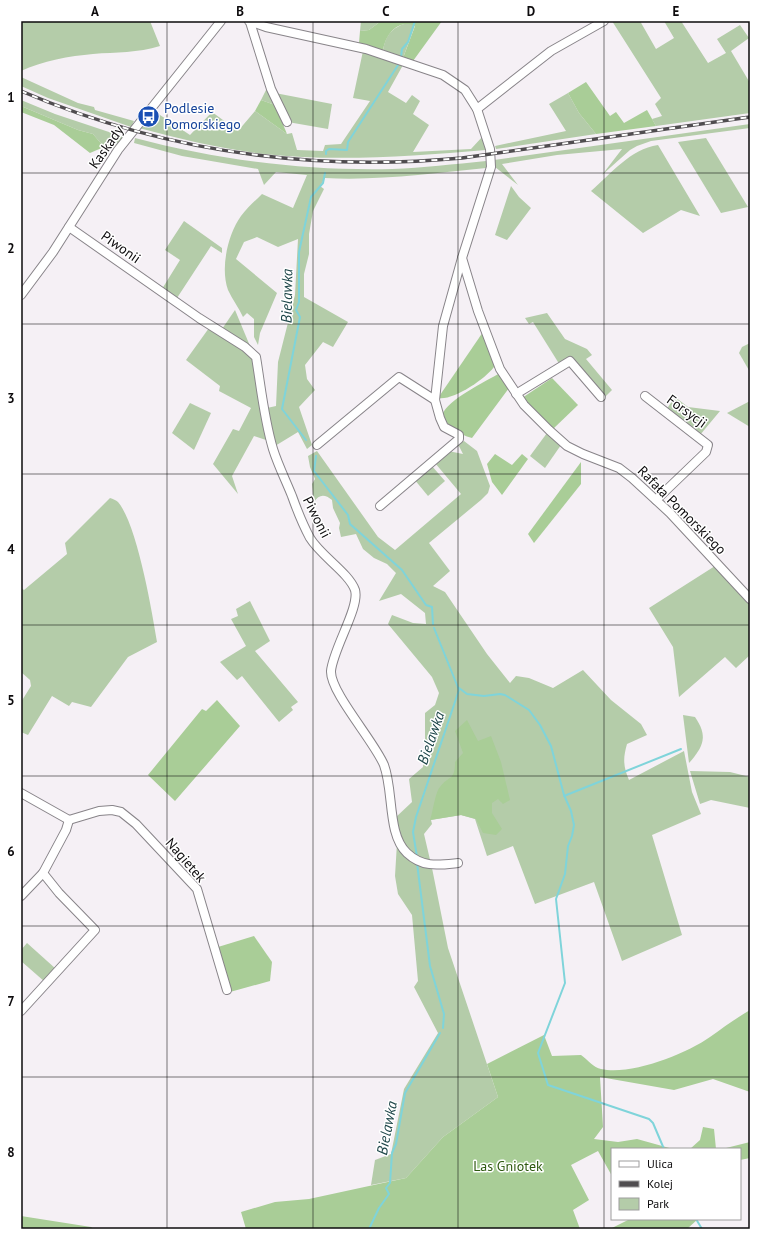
<svg xmlns="http://www.w3.org/2000/svg" width="771" height="1250" font-family="'PT Sans',sans-serif">
  <rect width="100%" height="100%" fill="#f5f0f5"/>
  <g fill="#b4cca9">
    <path d="M21,21H150L160,46C138,53 116,52 93,54C70,56 42,61 21,71Z"/>
    <path d="M361,21H381L369,30L360,31Z"/>
    <path d="M612,21H640L656,49L674,38L664,21H681L708,63L726,53L717,39L740,25L749,38L731,51L750,83V113L656,126L652,119L662,116L655,104L661,98Z"/>
    <path d="M409,23L415,25L403,58L383,52C384,36 394,25 409,23Z"/>
    <path d="M363,51L403,65L388,92L406,103L412,95L420,101L413,114L429,125L413,152L471,149L483,136L486,150C412,156 338,162 264,154C222,149 180,139 139,128L154,111L190,135L212,112L238,131L255,111L287,134L292,133L297,150L323,151L325,145L341,144L370,101L353,98Z"/>
    <path d="M21,77L78,103L94,107L95,110L134,121L131,127L48,98L21,86Z"/>
    <path d="M268,86L275,93L332,104L328,129L282,121L275,105L261,100Z"/>
    <path d="M568,93L579,113L596,134L496,149L495,146L566,131L549,104Z"/>
    <path d="M21,100L55,114L124,137L112,149L104,147L93,134L78,130L21,106Z"/>
    <path d="M750,124V128L651,141L637,146L630,150L602,175L622,149L557,155L502,164L518,185L495,167L494,160Z"/>
    <path d="M135,138C218,160 305,171 392,169C423,168 454,164 486,161V168C433,173 379,181 325,178L320,186L324,189L313,211L309,234V254L304,274V297L348,322L333,347L323,342L305,365L307,379L315,390L299,407L312,445L307,449L298,432L275,446L267,408L276,406L278,362L295,295L298,239L278,247L257,237L244,242L236,259L277,293L260,333L258,345L254,337V319L247,313L243,317C239,308 232,299 228,290C220,268 228,234 241,216C247,208 255,201 262,194L293,208L307,175L276,172L264,185L258,169L182,156L134,143Z"/>
    <path d="M706,138L748,207L721,213L678,142Z"/>
    <path d="M658,145L700,216L681,210L643,233L591,191C611,174 630,149 658,145Z"/>
    <path d="M511,186L519,197L531,208L507,240L495,235Z"/>
    <path d="M184,221L222,248V253L211,246L177,298L162,289L180,260L165,250Z"/>
    <path d="M235,310L250,346L222,329Z"/>
    <path d="M547,313L565,339L587,349L592,355L586,359L612,390L604,398L571,359L560,363L558,362L533,322L529,324L525,318Z"/>
    <path d="M209,328L239,345L253,359L269,441L254,436L232,476L238,494L213,464L233,429L239,431L251,408L219,391L220,386L186,360Z"/>
    <path d="M750,343V372L739,353L742,347Z"/>
    <path d="M675,397L688,407L720,411L700,435L666,410Z"/>
    <path d="M750,401V427L727,413Z"/>
    <path d="M190,403L211,413L194,450L172,433Z"/>
    <path d="M547,433L561,445L545,468L530,456Z"/>
    <path d="M464,441L477,451L490,486L488,493L481,500L429,543L450,571L433,586L445,592L487,654L510,683L516,676L529,678L553,688L583,670L611,700L641,724L647,735L627,744C623,758 623,766 629,780L684,751L692,792L701,814L652,835L682,935L622,961L594,882L535,904L513,846L487,856L475,819L461,815L431,820L432,824L424,834L431,864L424,862L402,846L395,818L412,802L409,779L423,767L425,748V713L435,705L439,693L432,677L388,624L392,615L413,623L426,624L425,613L401,594L379,601L396,573L387,564L374,558L363,549L356,534L341,537L339,528L340,523L333,508L332,500C325,494 319,494 314,502L312,484L315,479L310,467L308,456L317,451L378,537L395,550L461,494L435,463L448,451L463,454L458,444Z"/>
    <path d="M431,465L445,481L428,496L414,479Z"/>
    <path d="M110,498C113,499 116,500 118,502C137,524 152,611 157,642L128,657L91,707L72,702L69,706L52,696L28,735L21,732V702L31,686L30,680L21,672V588L24,590L67,554L65,543Z"/>
    <path d="M715,566L750,602V655L736,668L725,657L679,697L673,647L649,608Z"/>
    <path d="M250,601L270,641L255,651L298,702L291,707L293,710L279,722L242,676L237,680L220,662L246,646L231,619L238,616L236,609Z"/>
    <path d="M683,715L695,717C708,736 704,746 689,763Z"/>
    <path d="M690,771L730,772L750,777V808L711,800L700,804Z"/>
    <path d="M397,843L432,868L448,948L498,1097L443,1137L406,1178L371,1185L375,1160L391,1154L404,1089L438,1033L414,987L418,981L412,915L398,894L395,876Z"/>
    <path d="M27,943L56,969L45,982L21,961V950Z"/>
  </g>
  <g fill="#a9cd97">
    <path d="M381,21H442L413,61L403,58L415,26C398,18 384,36 383,52L359,43L360,31L369,30Z"/>
    <path d="M586,82L610,116L616,112L624,123L647,110L656,126L596,134L579,113L568,93Z"/>
    <path d="M261,100L275,105L287,134L255,111Z"/>
    <path d="M21,106L78,130L93,134L104,147L90,153L54,125L21,112Z"/>
    <path d="M483,332L494,362V367C485,379 453,401 438,398Z"/>
    <path d="M500,373L509,388L472,438C458,434 449,428 442,415C448,399 485,382 500,373Z"/>
    <path d="M552,378L578,405L553,429L522,398Z"/>
    <path d="M495,454L512,465L522,454L528,459L502,495L492,482L487,464Z"/>
    <path d="M581,462V484L534,543L528,534Z"/>
    <path d="M217,700L240,726L175,801L148,775L202,709L206,711Z"/>
    <path d="M467,720L478,741L491,736L501,762L510,800L503,804L498,799L492,803V813L502,829L496,835L483,833L476,819L461,815L430,820C433,812 435,792 440,787C449,775 455,781 455,762L463,753L455,731Z"/>
    <path d="M254,936L272,962L270,981L230,992L218,947Z"/>
    <path d="M750,1010V1092L713,1079L674,1090L600,1077L603,1127L594,1139L618,1142L637,1139L673,1149H612V1176L598,1151L571,1165L589,1200L573,1210L580,1229H246L241,1212L275,1202L309,1199L406,1178L443,1137L498,1097L487,1064L544,1035L552,1056L581,1055C587,1059 594,1068 601,1069C630,1076 686,1054 710,1037C724,1027 735,1019 750,1010Z"/>
    <path d="M703,1127L714,1129L716,1149H690L700,1140Z"/>
    <path d="M750,1142V1158L740,1160V1149H722Z"/>
    <path d="M21,1216L91,1227L94,1229H21Z"/>
    <path d="M630,1219H698L687,1229H610Z"/>
  </g>
  <g fill="none" stroke-linecap="round" stroke-linejoin="round">
    <g stroke="#7fd4da" stroke-width="2">
      <path d="M401,57L402,49L408,42L415,21"/>
      <path d="M326,154V151L329,149L347,150L348,142L400,62"/>
      <path d="M306,440L282,409L300,317L296,310L299,302V252L311,197L323,183L325,173"/>
      <path d="M316,456L314,471L348,515L350,524L402,570L426,605L432,607L433,624"/>
      <path d="M459,688L467,694L484,696L500,694L505,695L529,710L540,725L551,746L564,795L571,811L574,825L572,836L568,846L565,874L556,899L565,983L538,1053L548,1085L649,1119L653,1123L664,1149"/>
      <path d="M564,796L681,749"/>
      <path d="M417,857L413,832L416,817L459,690L434,628"/>
      <path d="M417,863L430,966L444,1014L443,1028"/>
      <path d="M696,1219L702,1229"/>
      <path d="M369,1229L379,1208L389,1194L386,1188L390,1183L392,1153L396,1144L405,1093L440,1033"/>
    </g>
    <defs>
      <g id="minor">
        <path d="M249,21L266,27L366,49L443,75L465,90L477,109L490,149L491,167L462,258L478,311L500,369L524,405L549,430L567,446L583,454L619,468L632,478L670,513L750,599"/>
        <path d="M250,22L271,89L287,122"/>
        <path d="M477,109L551,51L604,21"/>
        <path d="M69,227L199,318L245,347L256,357C261,387 264,419 273,449C278,465 286,481 292,496C297,510 303,525 310,538C321,556 349,573 355,590C360,607 333,649 331,671C330,692 374,741 384,765C394,792 387,834 407,853C423,868 439,865 458,863"/>
        <path d="M21,295L53,252L118,150L221,21"/>
        <path d="M516,394L570,361L601,397"/>
        <path d="M645,396L708,445L706,452L656,500"/>
        <path d="M317,445L399,377L435,400"/>
        <path d="M380,506L459,439V435L444,427L440,418L435,400L443,326L462,258"/>
        <path d="M21,793L69,820"/>
        <path d="M69,820L99,811L112,810L121,812L136,824L197,889L227,990"/>
        <path d="M21,896L43,873"/>
        <path d="M21,1011L95,930L59,893L43,873L66,830L69,820"/>
      </g>
    </defs>
    <use href="#minor" stroke="#888489" stroke-width="10"/>
    <use href="#minor" stroke="#fff" stroke-width="8"/>
    <defs>
      <path id="rail" d="M21,91C161,151 311,172 462,158L750,117"/>
    </defs>
    <use href="#rail" stroke="#504d50" stroke-width="3.5"/>
    <use href="#rail" stroke="#fff" stroke-width="2" stroke-dasharray="6" stroke-linecap="butt"/>
  </g>
  <path fill="none" stroke="#0d0b0d" stroke-width="1" stroke-opacity="0.55" d="M167,21V1229M313,21V1229M458,21V1229M604,21V1229M21,173H750M21,324H750M21,474H750M21,625H750M21,776H750M21,926H750M21,1077H750"/>
  <defs>
    <symbol id="bus-disc" viewBox="-11 -11 22 22"><circle r="9.5" fill="#1a4fb4" stroke="#fff"/><path d="M-5-6H5V4H4V6H2V4H-2V6H-4V4H-5ZM-3.5-4V0h7V-4ZM-3.5 1.2v1.5H-2V1.2ZM2 1.2v1.5H3.5V1.2Z" fill="#fff"/></symbol>
  </defs>
  <g fill-rule="evenodd">
    <use href="#bus-disc" x="136" y="104" width="25" height="25"/>
  </g>
  <g text-anchor="middle" stroke-width="3" stroke-linejoin="round" paint-order="stroke">
    <g font-size="14" fill="#164399" stroke="#fff" text-anchor="start">
      <text x="164" y="113">Podlesie<tspan x="164" dy="16">Pomorskiego</tspan></text>
    </g>
    <g font-size="14" fill="#0d0b0d" stroke="#fff">
      <text transform="translate(106 147) rotate(-55)" y="5">Kaskady</text>
      <text transform="translate(121 247) rotate(35)" y="5">Piwonii</text>
      <text transform="translate(687 411) rotate(36)" y="5">Forsycji</text>
      <text transform="translate(682 510) rotate(45)" y="5">Rafała Pomorskiego</text>
      <text transform="translate(317 517) rotate(63)" y="5">Piwonii</text>
      <text transform="translate(186 860) rotate(49)" y="5">Nagietek</text>
    </g>
    <g font-size="14" fill="#2e590f" stroke="#fff">
      <text x="508" y="1171">Las Gniotek</text>
    </g>
    <g font-size="15" font-style="italic" fill="#1e4649" stroke="#fff">
      <text transform="translate(287 296) rotate(-89)" y="5">Bielawka</text>
      <text transform="translate(431 738) rotate(-71)" y="5">Bielawka</text>
      <text transform="translate(387 1128) rotate(-79)" y="5">Bielawka</text>
    </g>
  </g>
  <rect width="771" height="1250" fill="none" stroke="#ffffff" stroke-width="44"/>
  <rect x="611" y="1148" width="130" height="72" fill="#ffffff" stroke="#9e9d9e"/>
  <rect x="619" y="1161" width="20" height="6" fill="#ffffff" stroke="#9e9d9e"/>
  <text x="647" y="1168" font-size="12" fill="#0d0b0d">Ulica</text>
  <rect x="619" y="1181" width="20" height="6" fill="#504d50" stroke="#9e9d9e"/>
  <text x="647" y="1188" font-size="12" fill="#0d0b0d">Kolej</text>
  <rect x="619" y="1198" width="20" height="12" fill="#b4cca9" stroke="#9e9d9e"/>
  <text x="647" y="1208" font-size="12" fill="#0d0b0d">Park</text>
  <rect x="22" y="22" width="727" height="1206" fill="none" stroke="#0d0b0d" stroke-width="1.5"/>
  <g font-size="13" text-anchor="middle" font-weight="bold" fill="#0d0b0d">
    <text x="95" y="16">A</text>
    <text x="240" y="16">B</text>
    <text x="386" y="16">C</text>
    <text x="531" y="16">D</text>
    <text x="676" y="16">E</text>
    <text x="11" y="102">1</text>
    <text x="11" y="253">2</text>
    <text x="11" y="403">3</text>
    <text x="11" y="554">4</text>
    <text x="11" y="705">5</text>
    <text x="11" y="856">6</text>
    <text x="11" y="1006">7</text>
    <text x="11" y="1157">8</text>
  </g>
</svg>
